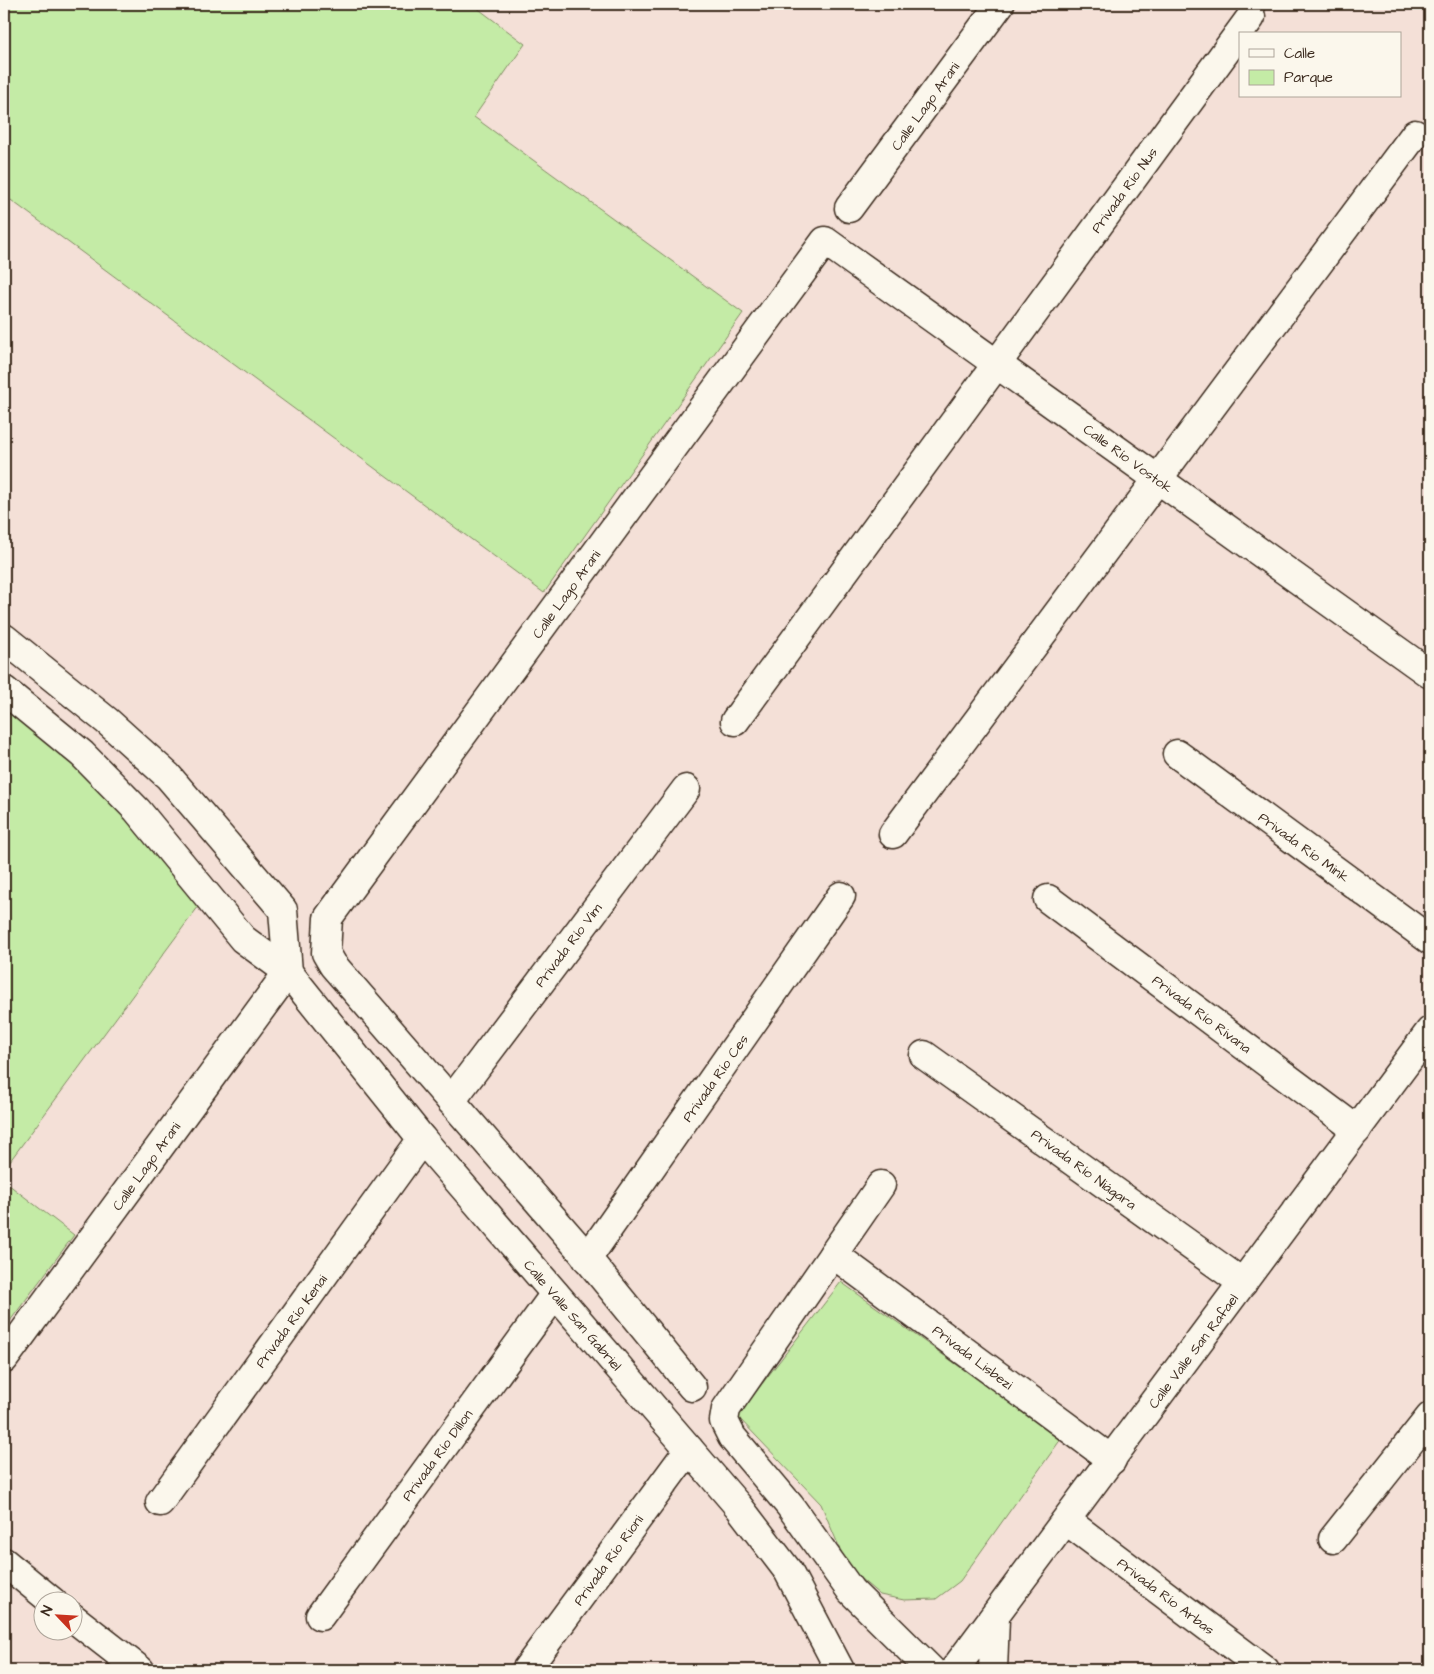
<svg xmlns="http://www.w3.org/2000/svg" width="1434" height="1674" font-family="'Architects Daughter',sans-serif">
  <rect width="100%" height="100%" fill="#f4e0d7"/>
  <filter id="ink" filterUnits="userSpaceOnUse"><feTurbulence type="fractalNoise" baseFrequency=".02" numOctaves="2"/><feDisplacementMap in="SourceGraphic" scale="10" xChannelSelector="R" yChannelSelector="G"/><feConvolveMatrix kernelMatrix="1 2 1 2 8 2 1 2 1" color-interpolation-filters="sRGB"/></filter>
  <g filter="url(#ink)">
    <g fill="#c4eba6" stroke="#808a62">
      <path d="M4,4H472L525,44L474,117L743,313L544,593L4,195Z"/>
      <path d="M4,703L85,767L204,899L4,1169Z"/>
      <path d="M4,1181L74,1235L4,1329Z"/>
      <path d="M841,1282L1061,1439L960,1581L936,1599L904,1600L880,1595L848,1568L821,1504L737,1416Z"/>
    </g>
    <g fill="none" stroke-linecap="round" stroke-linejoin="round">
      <defs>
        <g id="minor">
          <path d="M849,208L1000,4"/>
          <path d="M4,638L107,721L168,776L283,910L288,972"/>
          <path d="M4,690L82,754L137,810L243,939L288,972L422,1139L739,1507L788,1571L840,1670"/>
          <path d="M735,721L1251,17"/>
          <path d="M1177,754L1430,940"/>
          <path d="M893,834L1415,134"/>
          <path d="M1048,899L1357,1130"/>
          <path d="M924,1055L1243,1283"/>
          <path d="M451,1101L686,789"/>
          <path d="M881,1185L726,1409L724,1421L732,1437L790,1506L851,1591L931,1670"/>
          <path d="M833,1254L1112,1460"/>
          <path d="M587,1259L841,896"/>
          <path d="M4,1359L288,972"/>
          <path d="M692,1387L578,1247L333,965L326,953L328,918L825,241L1430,674"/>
          <path d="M160,1502L422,1139"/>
          <path d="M1067,1521L1265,1670"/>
          <path d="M1333,1539L1430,1417"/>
          <path d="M4,1562L53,1602"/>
          <path d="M320,1616L555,1294"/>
          <path d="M72,1617L140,1670"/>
          <path d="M526,1670L689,1449"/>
          <path d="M954,1670L1430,1031"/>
          <path d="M993,1670L995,1618"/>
        </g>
      </defs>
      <use href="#minor" stroke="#3b2a1e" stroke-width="31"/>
      <use href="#minor" stroke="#fbf7ec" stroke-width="28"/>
    </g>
  </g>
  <g text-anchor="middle" stroke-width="4.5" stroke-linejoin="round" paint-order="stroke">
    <g font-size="14" fill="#3b2a1e" stroke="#fbf7ec">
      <text transform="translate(925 106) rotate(-54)" y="5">Calle Lago Arani</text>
      <text transform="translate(1124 190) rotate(-54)" y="5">Privada Río Nus</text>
      <text transform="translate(1128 458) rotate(36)" y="5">Calle Río Vostok</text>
      <text transform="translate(566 594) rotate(-54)" y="5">Calle Lago Arani</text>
      <text transform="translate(1304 847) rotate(36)" y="5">Privada Río Mink</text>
      <text transform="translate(568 945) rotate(-53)" y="5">Privada Río Vim</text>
      <text transform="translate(1202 1014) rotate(37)" y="5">Privada Río Rivana</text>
      <text transform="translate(715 1078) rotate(-55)" y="5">Privada Río Ces</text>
      <text transform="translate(146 1166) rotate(-54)" y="5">Calle Lago Arani</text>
      <text transform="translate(1084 1169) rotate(36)" y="5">Privada Río Niágara</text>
      <text transform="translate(573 1315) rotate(49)" y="5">Calle Valle San Gabriel</text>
      <text transform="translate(291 1321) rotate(-54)" y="5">Privada Río Kenai</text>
      <text transform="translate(1193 1351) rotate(-53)" y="5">Calle Valle San Rafael</text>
      <text transform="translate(973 1357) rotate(37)" y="5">Privada Lisbezi</text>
      <text transform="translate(437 1455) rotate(-54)" y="5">Privada Río Dillon</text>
      <text transform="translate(608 1560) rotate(-54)" y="5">Privada Río Rioni</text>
      <text transform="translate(1166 1596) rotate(37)" y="5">Privada Río Arbas</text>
    </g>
  </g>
  <rect width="1434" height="1674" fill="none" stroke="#fbf7ec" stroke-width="20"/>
  <rect x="10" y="10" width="1414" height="1654" fill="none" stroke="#3b2a1e" stroke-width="2" filter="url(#ink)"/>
  <rect x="1239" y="32" width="162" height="65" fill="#fbf7ec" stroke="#aea59a"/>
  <rect x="1249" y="49" width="25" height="8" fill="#fbf7ec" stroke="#aea59a"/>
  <text x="1284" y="58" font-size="15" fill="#3b2a1e">Calle</text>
  <rect x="1249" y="70" width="25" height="15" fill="#c4eba6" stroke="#aea59a"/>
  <text x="1284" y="82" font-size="15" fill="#3b2a1e">Parque</text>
  <g transform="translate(58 1616) rotate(295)"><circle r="24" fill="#fbf7ec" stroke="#aea59a"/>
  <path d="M0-4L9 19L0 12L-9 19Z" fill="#c8321e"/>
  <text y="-8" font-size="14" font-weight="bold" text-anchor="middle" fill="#3b2a1e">N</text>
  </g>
</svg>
